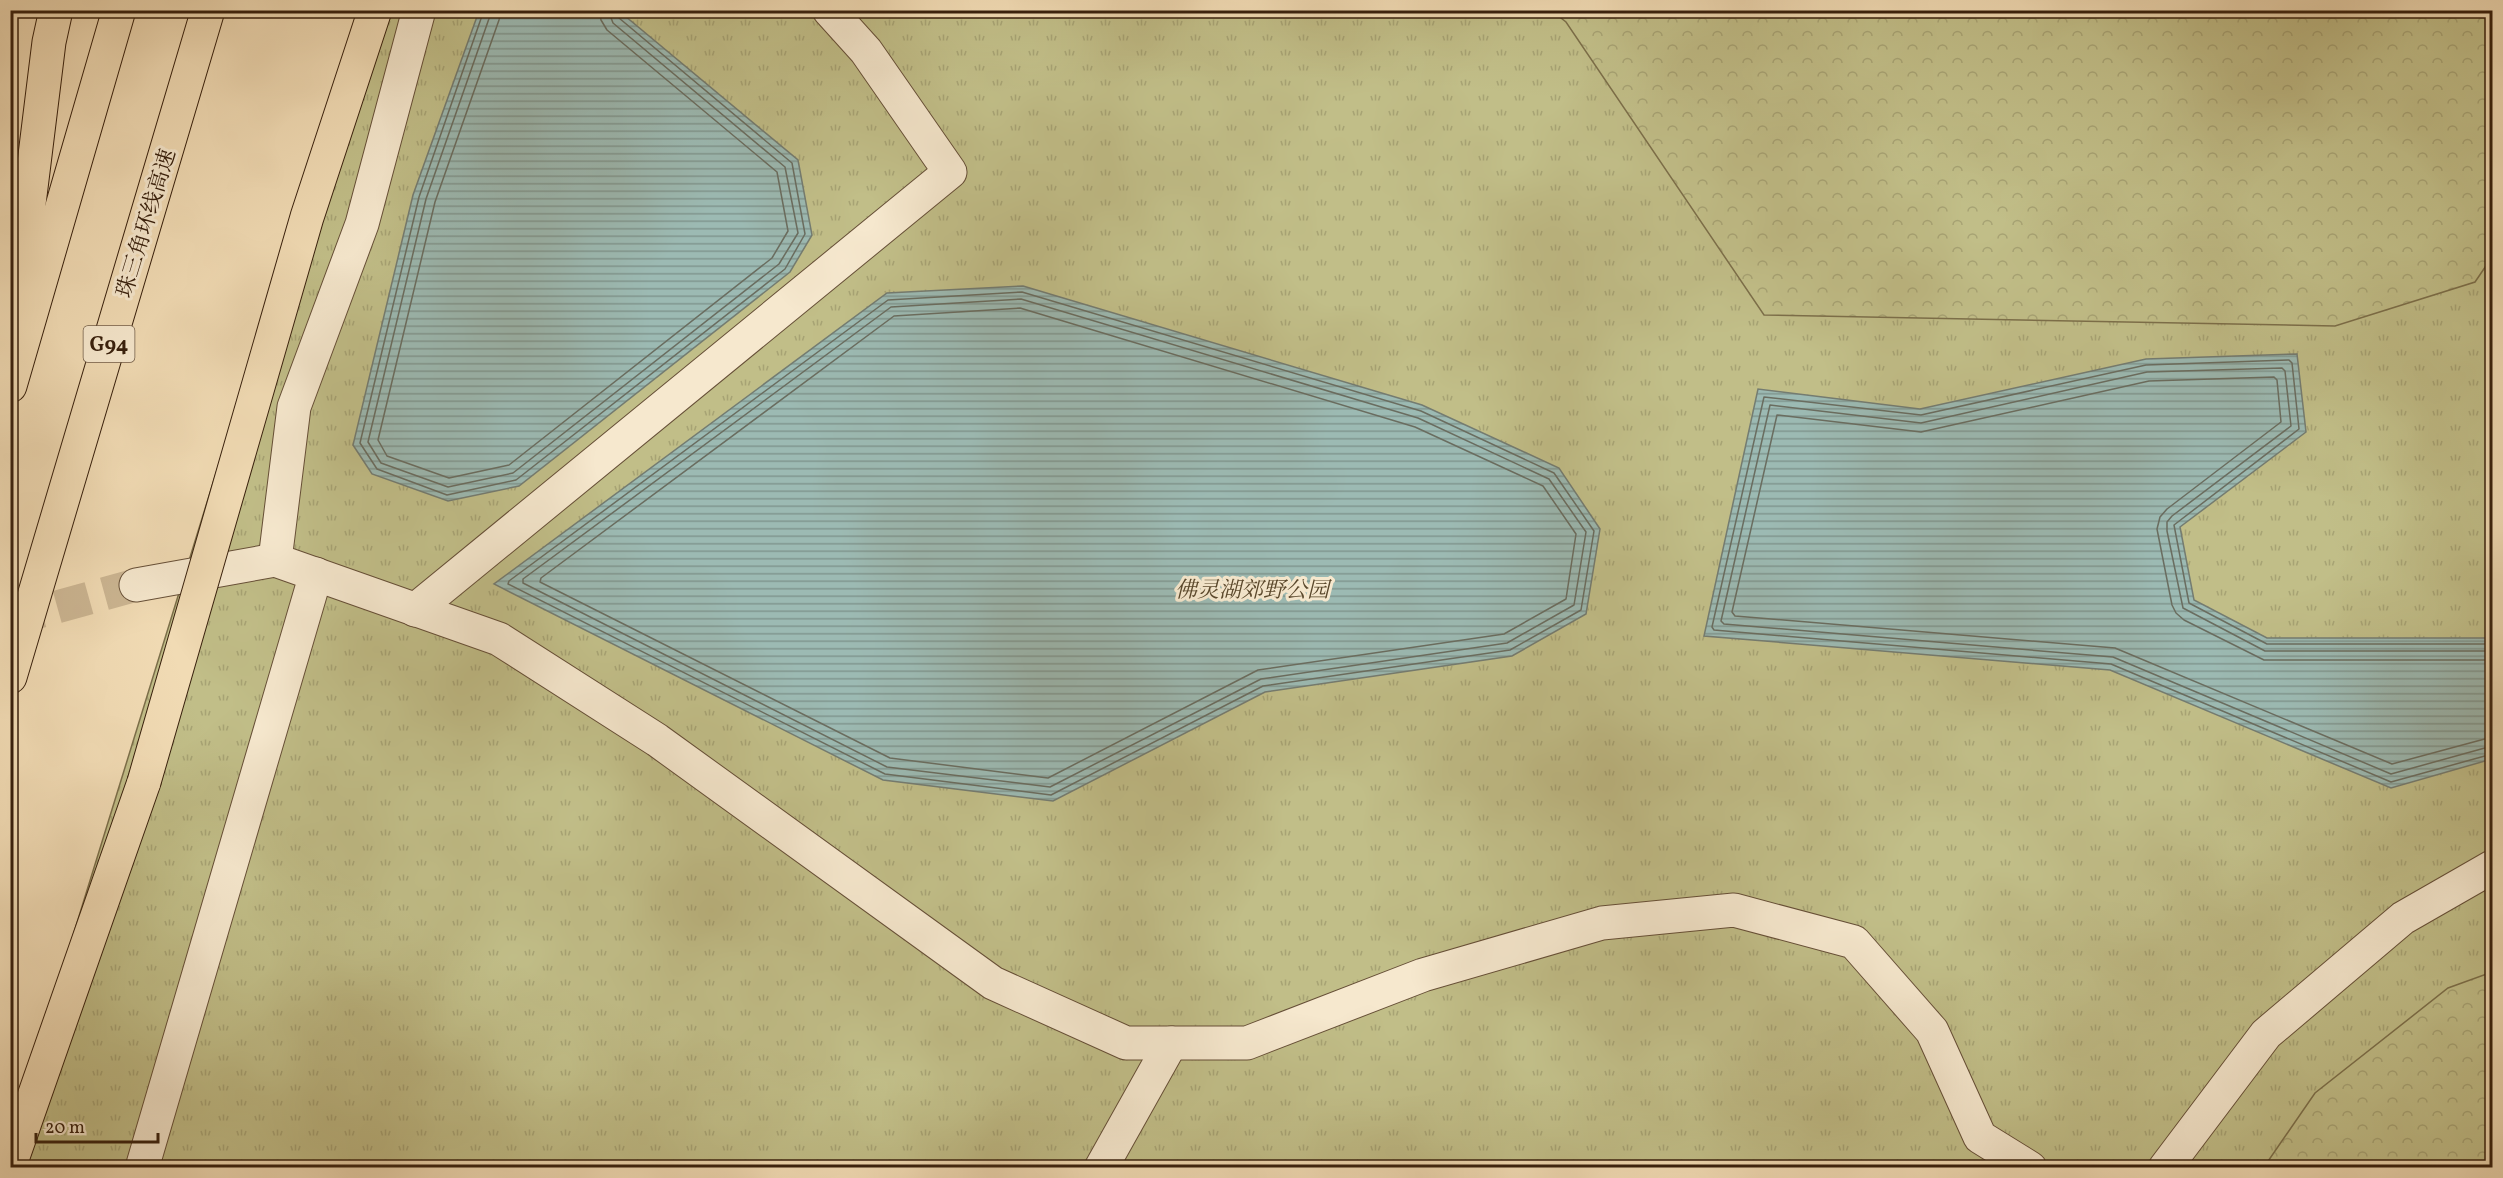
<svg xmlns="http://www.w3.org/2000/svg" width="2503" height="1178" font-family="Vollkorn,'Noto Serif SC',serif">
  <defs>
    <pattern id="grass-tufts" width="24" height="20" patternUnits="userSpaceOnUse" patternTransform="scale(1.5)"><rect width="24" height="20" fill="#c1be88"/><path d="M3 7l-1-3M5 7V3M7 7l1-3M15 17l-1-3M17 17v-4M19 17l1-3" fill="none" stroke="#a7a374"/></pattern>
    <pattern id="forest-crowns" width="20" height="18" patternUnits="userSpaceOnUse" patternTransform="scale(1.5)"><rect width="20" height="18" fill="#c1be88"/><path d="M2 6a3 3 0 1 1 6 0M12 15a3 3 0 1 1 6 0" fill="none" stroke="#a7a374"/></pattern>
    <pattern id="water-rules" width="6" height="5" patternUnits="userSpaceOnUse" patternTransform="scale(1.5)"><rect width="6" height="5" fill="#9cbab3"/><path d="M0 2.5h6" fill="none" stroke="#809790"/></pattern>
  </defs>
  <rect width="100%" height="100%" fill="#f1dbb4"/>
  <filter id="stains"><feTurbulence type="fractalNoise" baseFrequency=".00333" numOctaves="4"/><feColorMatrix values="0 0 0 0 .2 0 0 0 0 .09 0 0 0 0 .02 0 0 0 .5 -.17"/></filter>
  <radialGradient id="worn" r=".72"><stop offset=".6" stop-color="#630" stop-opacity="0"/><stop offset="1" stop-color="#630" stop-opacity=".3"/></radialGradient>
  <path fill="url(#grass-tufts)" stroke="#7c6f4a" stroke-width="1.5" d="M359,11H2492V1167L11,1168V1136Z"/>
  <g fill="url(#forest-crowns)" stroke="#7c6f4a" stroke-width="1.5">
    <path d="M1552,11H2492V257L2475,282L2335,326L1764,315L1566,22Z"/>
    <path d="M2492,972V1167H2264L2315,1093L2448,988Z"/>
  </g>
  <g fill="url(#water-rules)" stroke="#747c71" stroke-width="1.5">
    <path d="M479,11H619L798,160L812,235L790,272L519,486L448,501L372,474L353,445L413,195Z"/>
    <path d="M1023,286L1422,405L1559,468L1600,529L1586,614L1512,656L1265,692L1053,801L883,780L494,584L887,293Z"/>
    <path d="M2297,354L2306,432L2180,527L2194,600L2267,638H2492V759L2391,788L2110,670L1704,636L1758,389L1920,409L2146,359Z"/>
  </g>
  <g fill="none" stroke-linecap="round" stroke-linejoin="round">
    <g stroke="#6a6d60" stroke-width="1.5">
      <path d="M484,10L419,197L360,443L377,469L447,495L516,480L785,269L805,234L792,163L619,18L616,10"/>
      <path d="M492,10L426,199L368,442L381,463L448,487L513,473L779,264L798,233L785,167L613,23L608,10"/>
      <path d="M501,10L499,20L435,202L378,440L387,456L449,478L509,465L772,258L788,231L777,172L607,30L601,20L599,10"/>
      <path d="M1022,292L1421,411L1554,473L1594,531L1581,610L1510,650L1263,686L1051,795L885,774L508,584L509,581L888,300Z"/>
      <path d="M1021,299L1418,418L1549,479L1586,532L1574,605L1507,643L1261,679L1050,787L887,767L523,583V579L891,307Z"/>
      <path d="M1020,308L1415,427L1543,486L1576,534L1566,599L1504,634L1258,670L1048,778L890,758L540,582L541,578L894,316Z"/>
      <path d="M2492,644H2267L2189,603L2174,525L2299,429L2292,363L2289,360L2146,365L1921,415L1764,397L1712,627L1714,630L2111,664L2391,782L2492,754"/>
      <path d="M2492,651H2265L2183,608L2167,531V522L2172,516L2291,426L2285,371L2282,368L2147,372L1921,423L1770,405L1721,621L1724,624L2113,657L2391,774L2492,746"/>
      <path d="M2492,660H2264L2184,620L2176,613L2172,605L2157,529L2160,517L2167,509L2281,422L2277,380L2274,377L2149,381L1921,432L1777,415L1732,612L1735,616L2115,648L2392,764L2492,737"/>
    </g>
    <path stroke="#ccb693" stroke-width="33" stroke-dasharray="33 16" stroke-linecap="butt" d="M10,620L136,585"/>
    <defs>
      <g id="minor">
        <path d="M275,560L294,407L362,224L419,10"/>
        <path d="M136,585L275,560L499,639L657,740L993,983L1126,1043H1247L1423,975L1602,923L1734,910L1854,942L1932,1031L1980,1137L2030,1168"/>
        <path d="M415,610L950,172L866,51L829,10"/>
        <path d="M142,1168L316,574"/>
        <path d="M1101,1168L1171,1043"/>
        <path d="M2165,1168L2266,1034L2403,918L2492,867"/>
      </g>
      <g id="highway">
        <path d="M16,309L49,42L56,10"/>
        <path d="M10,386L119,10"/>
        <path d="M10,677L208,10"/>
        <path d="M10,1165L144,782"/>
      </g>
    </defs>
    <use href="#minor" stroke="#664f37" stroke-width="35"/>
    <use href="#highway" stroke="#38200d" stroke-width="35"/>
    <use href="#minor" stroke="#f6e8ce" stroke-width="33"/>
    <use href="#highway" stroke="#f1dbb4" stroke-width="33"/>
    <defs>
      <path id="highway-bridge" d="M144,782L307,217L375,10"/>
    </defs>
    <use href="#highway-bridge" stroke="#38200d" stroke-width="35" stroke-linecap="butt"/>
    <use href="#highway-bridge" stroke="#f1dbb4" stroke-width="33"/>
  </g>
  <g text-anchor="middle" stroke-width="6" stroke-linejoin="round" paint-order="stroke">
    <rect fill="#f6e8ce" stroke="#715c47" stroke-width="1.5" x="83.5" y="326" width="51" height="36" rx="4.5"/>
    <g font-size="21" font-weight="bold" fill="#38200d">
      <text x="109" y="351">G94</text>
    </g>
    <g font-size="22" fill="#38200d" stroke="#f6e8ce">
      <text transform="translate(145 223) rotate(-73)" y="8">珠三角环线高速</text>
    </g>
    <g font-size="22" font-style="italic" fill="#5a482c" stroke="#f6e8ce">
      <text x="1252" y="597">佛灵湖郊野公园</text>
    </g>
  </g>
  <rect width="2503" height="1178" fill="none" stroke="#f1dbb4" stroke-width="36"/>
  <rect x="12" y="12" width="2479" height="1154" fill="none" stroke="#38200d" stroke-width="3"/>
  <rect x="18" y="18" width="2467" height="1142" fill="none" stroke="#38200d" stroke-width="1.5"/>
  <path d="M36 1133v9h122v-9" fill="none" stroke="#38200d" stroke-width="3"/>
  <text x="45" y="1133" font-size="18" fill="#38200d" stroke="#f6e8ce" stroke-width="4.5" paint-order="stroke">20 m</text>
  <rect width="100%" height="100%" filter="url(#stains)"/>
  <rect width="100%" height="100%" fill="url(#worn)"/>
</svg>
